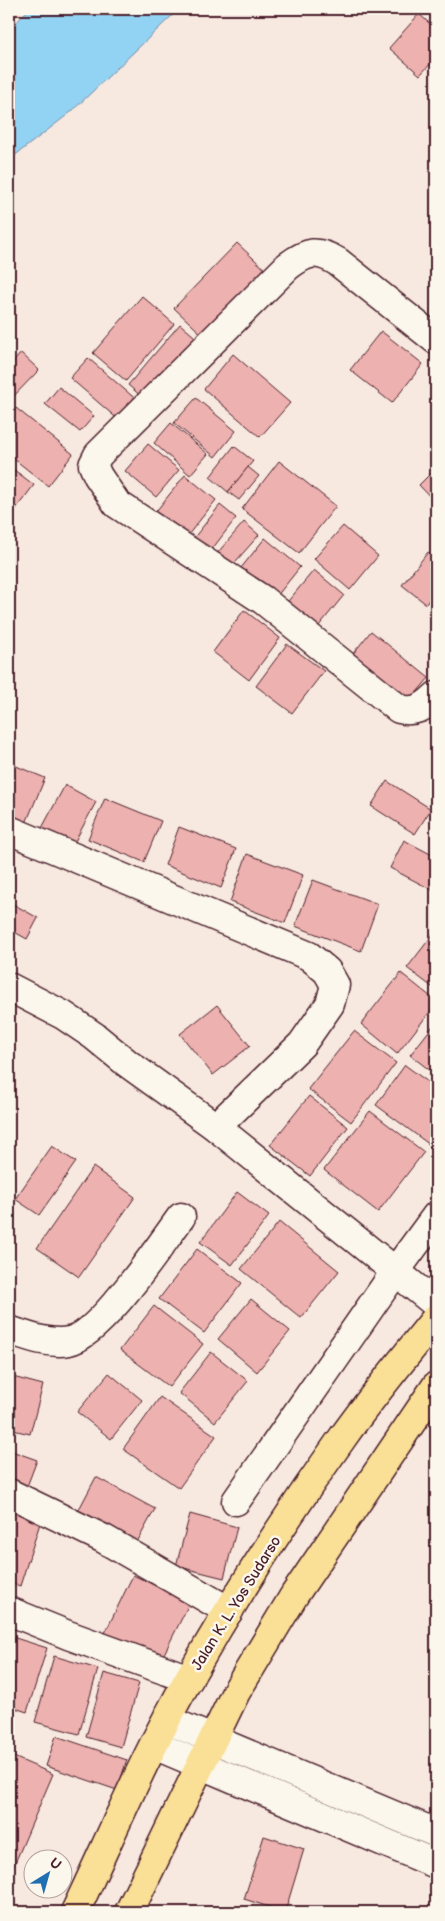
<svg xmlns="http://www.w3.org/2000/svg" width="445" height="1921" font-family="'Balsamiq Sans',sans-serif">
  <rect width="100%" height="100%" fill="#f8e9e0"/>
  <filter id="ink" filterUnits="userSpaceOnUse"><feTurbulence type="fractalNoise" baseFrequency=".02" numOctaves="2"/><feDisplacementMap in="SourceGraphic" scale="10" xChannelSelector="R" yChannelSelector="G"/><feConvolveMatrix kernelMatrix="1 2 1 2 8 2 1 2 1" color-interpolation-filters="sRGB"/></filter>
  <g filter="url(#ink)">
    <path fill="#92d2f3" stroke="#758aa3" d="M29,9H179L71,112L9,160V30Z"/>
    <g fill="#edb1af" stroke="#4a1f2b">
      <path d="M426,9H436V20Z"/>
      <path d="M419,14L436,29V58L420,75L389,48Z"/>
      <path d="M237,243L270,274L208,340L174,308Z"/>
      <path d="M142,296L174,324L126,381L93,353Z"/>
      <path d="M180,324L201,342L148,402L128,385Z"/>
      <path d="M381,331L423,364L392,403L350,370Z"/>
      <path d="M21,353L39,370L9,401V367Z"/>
      <path d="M233,354L290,403L260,437L204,389Z"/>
      <path d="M88,358L139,402L121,422L70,378Z"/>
      <path d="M59,387L94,416L80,432L45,404Z"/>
      <path d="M196,398L236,431L215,457L174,423Z"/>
      <path d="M16,408L73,454L48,486L9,455V417Z"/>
      <path d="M171,423L208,454L190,475L154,443Z"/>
      <path d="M148,444L179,470L156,497L125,471Z"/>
      <path d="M234,446L253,461L228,492L210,477Z"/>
      <path d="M279,461L336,506L299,553L242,509Z"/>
      <path d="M9,466L34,485L15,510L9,505Z"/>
      <path d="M248,467L259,476L239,500L228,492Z"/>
      <path d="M436,468V503L419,485Z"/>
      <path d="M185,475L216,500L184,540L153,515Z"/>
      <path d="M220,505L236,518L206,557L189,544Z"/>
      <path d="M244,522L259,535L229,569L214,557Z"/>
      <path d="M343,526L378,556L350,590L314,559Z"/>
      <path d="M265,538L300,567L273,601L237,573Z"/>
      <path d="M428,552L436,558V597L433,594L426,604L402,585Z"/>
      <path d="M314,570L344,595L314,632L284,606Z"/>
      <path d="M244,610L280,638L249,680L213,652Z"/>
      <path d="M371,631L429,678L405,706L348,660Z"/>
      <path d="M287,644L324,671L292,713L256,686Z"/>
      <path d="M436,647V657L431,652Z"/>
      <path d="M9,763L45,778L26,823L9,816Z"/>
      <path d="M387,781L431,809L415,834L371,806Z"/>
      <path d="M65,785L96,802L73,845L42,828Z"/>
      <path d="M105,798L161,821L144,862L88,839Z"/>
      <path d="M179,827L236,849L221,888L165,865Z"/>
      <path d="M404,840L436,857V892L390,868Z"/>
      <path d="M247,854L303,875L285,923L230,902Z"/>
      <path d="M313,880L378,904L361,951L295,926Z"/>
      <path d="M13,904L38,918L27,939L9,929V912Z"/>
      <path d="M434,933L436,935V990L407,968Z"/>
      <path d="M401,973L436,1001V1004L397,1054L361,1024Z"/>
      <path d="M217,1005L250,1046L213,1075L180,1034Z"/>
      <path d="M436,1022V1075L410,1055Z"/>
      <path d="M354,1031L396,1063L351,1122L308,1089Z"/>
      <path d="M405,1065L436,1088V1136L430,1145L376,1105Z"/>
      <path d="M309,1096L348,1127L310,1176L270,1145Z"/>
      <path d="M370,1111L424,1152L378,1212L324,1170Z"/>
      <path d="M52,1146L76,1162L39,1215L15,1199Z"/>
      <path d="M93,1167L135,1197L79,1277L37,1248Z"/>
      <path d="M237,1192L269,1216L232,1265L200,1242Z"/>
      <path d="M279,1222L339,1271L301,1318L241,1269Z"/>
      <path d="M197,1249L242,1283L204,1333L159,1299Z"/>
      <path d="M251,1299L290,1331L257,1372L218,1339Z"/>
      <path d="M154,1306L203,1344L169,1387L120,1350Z"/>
      <path d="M211,1352L248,1381L215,1422L179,1393Z"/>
      <path d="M109,1373L142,1400L111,1439L77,1412Z"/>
      <path d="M9,1376L43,1385L30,1434L9,1429Z"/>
      <path d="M160,1397L216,1436L179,1488L123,1449Z"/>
      <path d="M9,1450L37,1460L26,1489L9,1483Z"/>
      <path d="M96,1477L155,1509L136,1544L77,1513Z"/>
      <path d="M9,1506L42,1517L20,1586L9,1582Z"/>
      <path d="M190,1514L237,1527L224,1578L176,1566Z"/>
      <path d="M133,1575L190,1602L161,1660L105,1633Z"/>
      <path d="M9,1636L47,1648L27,1712L9,1706Z"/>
      <path d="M54,1656L98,1669L79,1734L35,1722Z"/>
      <path d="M104,1673L139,1683L121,1747L86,1737Z"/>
      <path d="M56,1736L127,1760L117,1790L46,1766Z"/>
      <path d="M9,1755L53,1774L9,1877Z"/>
      <path d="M264,1836L304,1849L285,1912L244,1899Z"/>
    </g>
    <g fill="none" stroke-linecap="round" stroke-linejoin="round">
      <defs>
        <g id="minor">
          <path d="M436,340L338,262C317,249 308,251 288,266L105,448L98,455L93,465L98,476L117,504L263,600L399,709C415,713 425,707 436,696"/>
          <path d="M9,830L309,956L327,971L335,985L330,1004L302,1044L216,1127"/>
          <path d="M9,987L63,1015L94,1036L127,1063L216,1127L436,1304"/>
          <path d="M9,1330C27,1336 50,1345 69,1341C100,1336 161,1244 181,1217"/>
          <path d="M9,1493L104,1539L229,1611"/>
          <path d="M236,1501L395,1272L436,1216"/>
          <path d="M9,1611L68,1635L189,1679"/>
          <path d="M167,1720L436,1833"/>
          <path d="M154,1745L436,1864"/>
        </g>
        <g id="highway">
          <path d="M75,1912C112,1834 146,1753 189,1678C236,1595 288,1514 343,1437C372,1396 405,1357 436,1318"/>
          <path d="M129,1912L236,1692L295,1594L436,1386"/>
        </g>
      </defs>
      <use href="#minor" stroke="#4a1f2b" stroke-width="31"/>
      <use href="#highway" stroke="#4a1f2b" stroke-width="31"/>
      <use href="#minor" stroke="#fbf7ec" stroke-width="28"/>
      <use href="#highway" stroke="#fadf96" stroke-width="28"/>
    </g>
  </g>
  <g text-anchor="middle" stroke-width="5" stroke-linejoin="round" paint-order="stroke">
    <g font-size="15" fill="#4a1f2b" stroke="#fbf7ec">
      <text transform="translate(236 1603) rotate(-58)" y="5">Jalan K. L. Yos Sudarso</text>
    </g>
  </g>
  <rect width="445" height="1921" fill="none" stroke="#fbf7ec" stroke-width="30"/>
  <rect x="15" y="15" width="415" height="1891" fill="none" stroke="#4a1f2b" stroke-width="2" filter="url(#ink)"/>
  <g transform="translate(48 1874) rotate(37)"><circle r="24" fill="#fbf7ec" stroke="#b4a19f"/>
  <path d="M0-4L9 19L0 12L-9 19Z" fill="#1f6fb2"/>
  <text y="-8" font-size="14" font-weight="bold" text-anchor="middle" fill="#4a1f2b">U</text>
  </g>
</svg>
